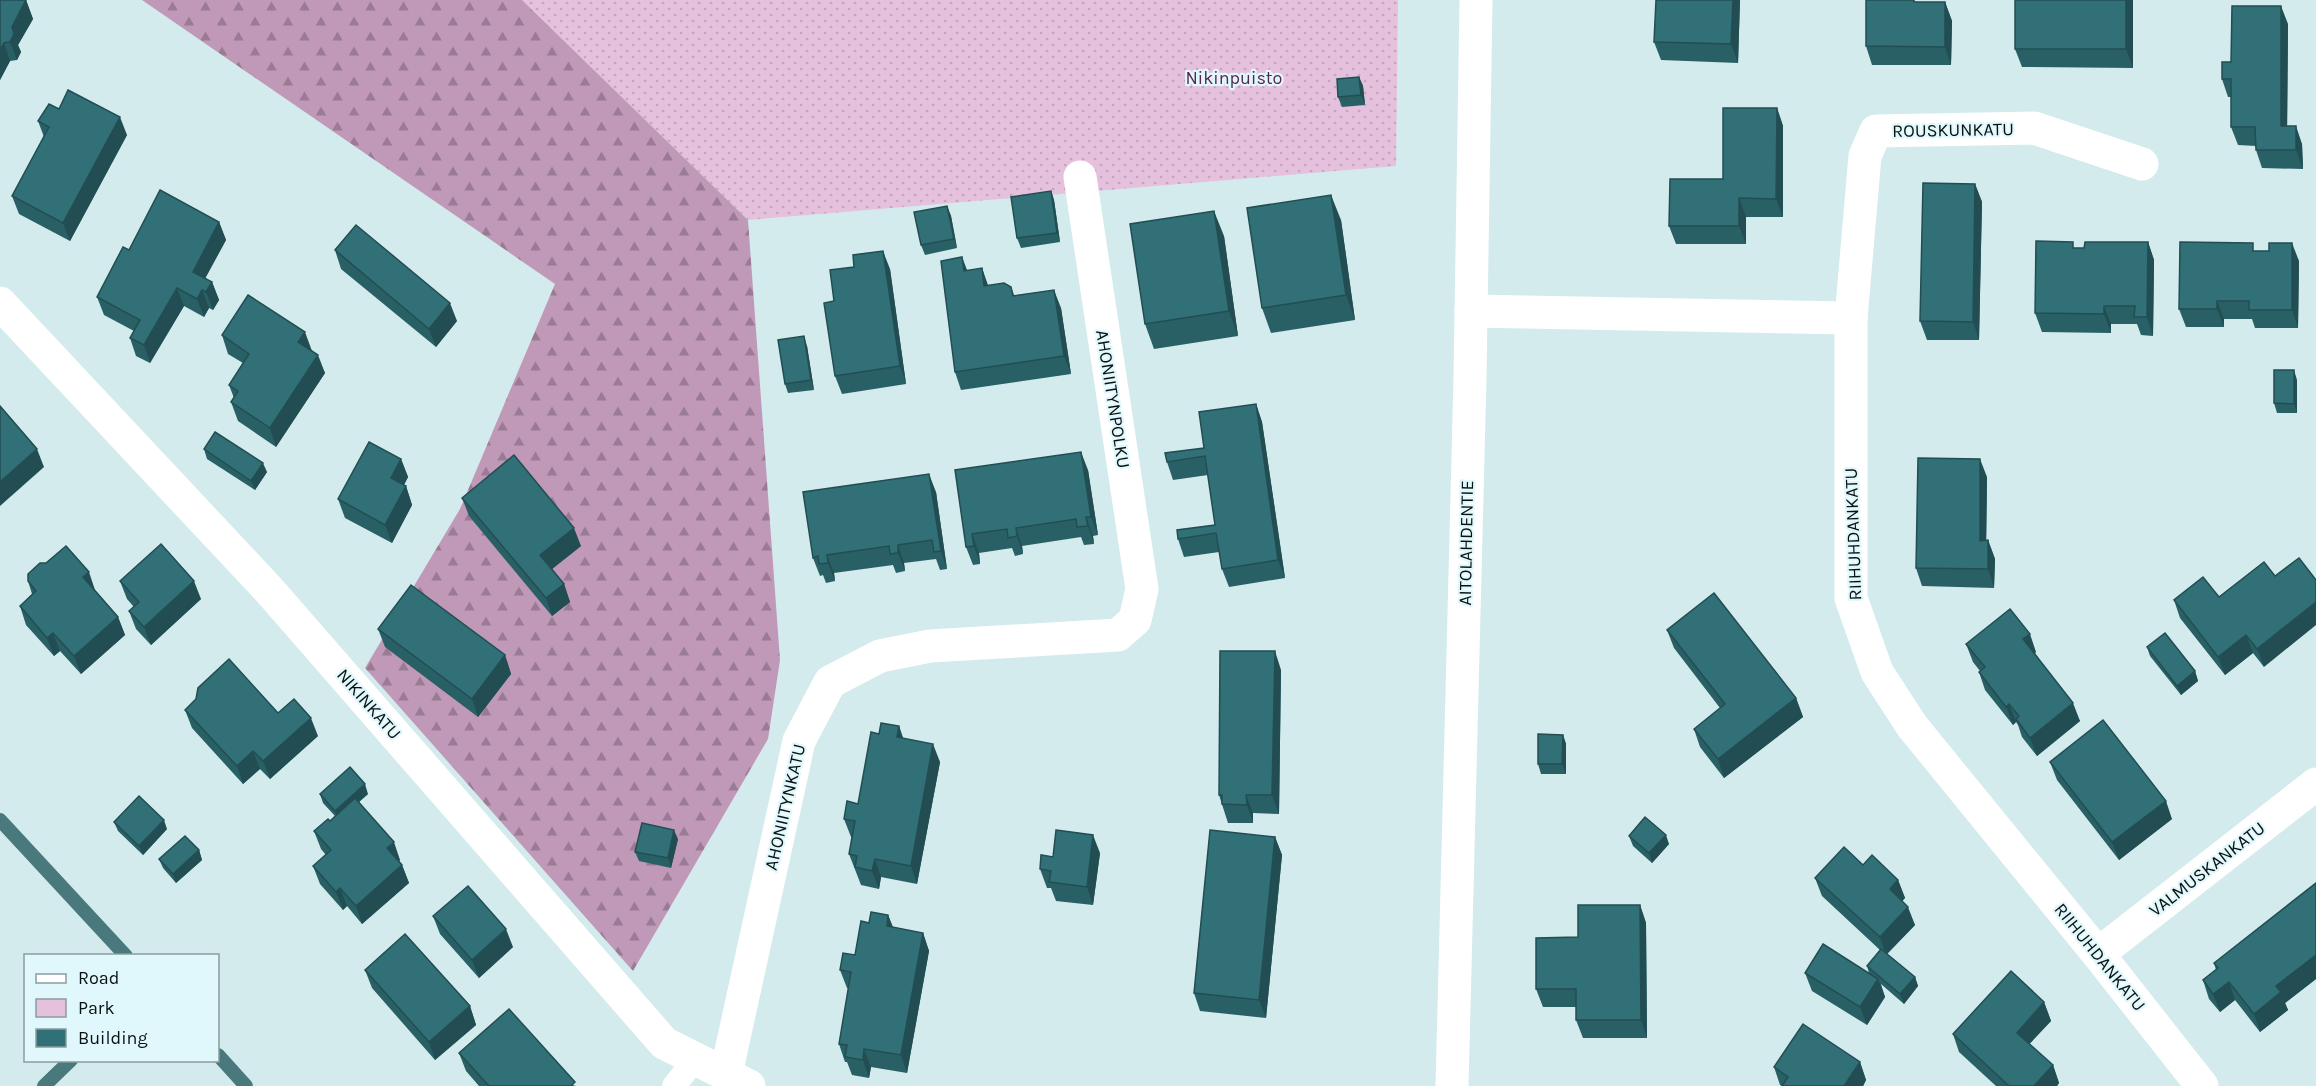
<svg xmlns="http://www.w3.org/2000/svg" width="2316" height="1086" font-family="Karla,sans-serif">
  <defs>
    <pattern id="green-dots" width="8" height="8" patternUnits="userSpaceOnUse" patternTransform="scale(1.5)"><rect width="8" height="8" fill="#e5c1de"/><path d="M2 2h.1M6 6h.1" fill="none" stroke="#c3a5bd" stroke-width="1.8" stroke-linecap="round"/></pattern>
    <pattern id="forest-firs" width="22" height="20" patternUnits="userSpaceOnUse" patternTransform="scale(1.5)"><rect width="22" height="20" fill="#c098b8"/><path d="M5 1l3.5 6h-7zM16 11l3.5 6h-7z" fill="#9a7b94"/></pattern>
  </defs>
  <rect width="100%" height="100%" fill="#d3ebed"/>
  <path fill="url(#green-dots)" d="M522,0H1398L1396,166L748,220Z"/>
  <path fill="url(#forest-firs)" d="M142,0H522L748,220L780,660L768,739L633,971L365,668L460,509L555,284Z"/>
  <g fill="none" stroke-linecap="round" stroke-linejoin="round">
    <g stroke="#49787d" stroke-width="14">
      <path d="M0,820L126,956"/>
      <path d="M218,1055L246,1086"/>
      <path d="M44,1086L71,1060"/>
    </g>
    <path stroke="#fff" stroke-width="24" d="M674,1086L695,1059"/>
    <g stroke="#fff" stroke-width="33">
      <path d="M0,303L269,590L664,1043L749,1086"/>
      <path d="M1471,311L1851,318V598L1877,672L1912,726L2098,954L2202,1086"/>
      <path d="M1851,318L1865,156L1876,131L2034,128L2142,164"/>
      <path d="M2098,954L2316,784"/>
      <path d="M726,1074L799,741L830,682L880,656L930,646L1118,635L1135,620L1142,589L1080,177"/>
    </g>
    <path stroke="#fff" stroke-width="33" d="M1452,1086L1470,378L1476,0"/>
  </g>
  <g fill="#296065">
    <path d="M0,0H26L33,19L18,45L21,52L17,60L10,61L0,80Z"/>
    <path d="M1740,0L1738,63L1661,60L1654,42Z"/>
    <path d="M2015,0H2133V68L2022,67L2015,49Z"/>
    <path d="M1921,2H1945L1952,21L1951,65H1872L1866,46Z"/>
    <path d="M2288,24L2287,126L2302,144L2303,169L2262,168L2256,150V146L2238,145L2231,127V97H2228L2222,79L2231,62Z"/>
    <path d="M1359,77L1363,86L1365,105L1342,107L1338,97Z"/>
    <path d="M1777,108L1783,126V217H1746V244H1676L1669,226L1723,179Z"/>
    <path d="M38,121L127,135L70,241L19,214L12,196L44,137Z"/>
    <path d="M1975,184L1982,202L1979,340H1927L1920,321Z"/>
    <path d="M1051,191L1054,200L1060,242L1021,248L1017,238Z"/>
    <path d="M947,206L951,216L957,248L925,255L921,245Z"/>
    <path d="M1341,220L1355,320L1271,333L1262,308Z"/>
    <path d="M219,222L226,240L205,278L212,282L219,300L213,310L209,308L204,317L184,306L150,363L136,356L130,338L134,331L104,315L97,297L129,250Z"/>
    <path d="M1224,236L1238,336L1154,349L1145,324Z"/>
    <path d="M2148,242L2154,260L2153,336L2141,335L2137,324H2111V333L2042,332L2035,313L2076,248H2084Z"/>
    <path d="M335,250L457,321L436,347L341,269Z"/>
    <path d="M2256,251L2299,261L2298,328H2255L2252,319H2224V327H2186L2179,309Z"/>
    <path d="M982,268L988,285L1011,287L1014,295L1061,308L1071,374L961,390L955,372L967,271Z"/>
    <path d="M890,269L906,384L842,394L835,376L834,301Z"/>
    <path d="M222,335L312,351L325,373L276,447L238,421L231,402L234,398L229,385L243,363L228,354Z"/>
    <path d="M807,346L814,390L788,393L785,384Z"/>
    <path d="M2297,380V413H2277L2274,403Z"/>
    <path d="M1256,404L1262,422L1285,578L1229,587L1222,569L1219,552L1184,557L1178,539L1215,525L1208,475L1173,480L1167,462L1204,448Z"/>
    <path d="M204,449L267,472L255,490L207,459Z"/>
    <path d="M401,459L408,477L404,485L406,486L412,505L392,543L345,518L338,499Z"/>
    <path d="M955,470H1088L1098,535L1093,536L1094,544L1084,545L1081,537L1022,546L1023,554L1015,556L1012,548L979,553L980,564L973,565L966,547Z"/>
    <path d="M1987,477L1986,541L1988,540L1995,559L1994,588L1922,586L1916,568Z"/>
    <path d="M936,492L947,569L940,570L936,559L904,563L905,571L896,573L893,565L834,573L835,581L826,583L823,575L820,576L813,558Z"/>
    <path d="M462,498L581,546L552,569L564,584L570,602L552,616L469,516Z"/>
    <path d="M2264,562V667L2253,653L2225,675L2180,618L2174,600L2219,597Z"/>
    <path d="M28,581L95,590L118,617L125,635L81,674L60,651L54,656L26,625L20,606L32,594Z"/>
    <path d="M120,581L201,599L151,645L136,629L129,611L134,607L127,599Z"/>
    <path d="M378,629L505,655L511,674L478,717L385,647Z"/>
    <path d="M1667,630L1796,698L1803,717L1724,778L1700,747L1694,729L1720,708L1674,648Z"/>
    <path d="M1966,644L2036,652L2035,653L2080,721L2037,756L2022,737L2018,725L2016,722L2013,725L1985,690L1979,672L1980,671L1973,662Z"/>
    <path d="M2147,647L2195,671L2198,681L2181,695L2150,656Z"/>
    <path d="M1281,670L1279,814L1253,813V823H1228L1219,795Z"/>
    <path d="M185,710L278,713L318,736L270,779L260,769L243,784L192,728Z"/>
    <path d="M899,726L903,738L940,762L917,884L881,877L879,889L861,885L849,854L852,838L851,837L844,819L858,804L879,734Z"/>
    <path d="M1563,735L1566,744V774H1541L1538,764Z"/>
    <path d="M2050,762L2172,819L2119,860L2057,780Z"/>
    <path d="M320,794H368L359,802L400,860L399,861L402,865L409,883L362,924L347,906L343,910L320,884L313,866L326,855L321,849L314,831L330,821L335,816L323,803Z"/>
    <path d="M114,822L167,829L143,855L118,831Z"/>
    <path d="M1629,836L1669,844L1652,863L1633,846Z"/>
    <path d="M1275,837L1282,855L1266,1018L1200,1011L1194,993Z"/>
    <path d="M678,839L671,868L639,861L635,852Z"/>
    <path d="M199,850L202,860L176,883L163,868L159,859Z"/>
    <path d="M1100,853L1093,905L1056,901L1051,888H1047L1040,869L1053,857Z"/>
    <path d="M1863,865L1898,880L1905,898L1902,901L1915,925L1887,954L1915,977L1918,986L1904,1004L1881,984L1885,997L1867,1025L1812,991L1805,973H1869L1867,966L1880,950L1822,896L1815,878Z"/>
    <path d="M2316,883V979L2285,1003L2288,1010L2260,1032L2235,1000L2220,1012L2209,999L2203,980L2216,970L2214,963Z"/>
    <path d="M1640,905L1646,923L1647,1038H1583L1576,1020V1007H1543L1536,989L1578,937Z"/>
    <path d="M888,915L893,927L923,933L929,951L907,1073L871,1067L869,1078L852,1075L847,1062H845L839,1044L849,989L847,988L840,970L855,955L869,923Z"/>
    <path d="M433,916L513,947L479,978L440,934Z"/>
    <path d="M365,970L470,1006L476,1025L435,1060L372,988Z"/>
    <path d="M2044,1002L2051,1021L2029,1044L2053,1065L2059,1083L2057,1086H1996L1959,1052L1953,1034Z"/>
    <path d="M459,1053L576,1086H479L466,1071Z"/>
    <path d="M1860,1062L1866,1080L1863,1086H1782L1780,1085L1774,1067Z"/>
  </g>
  <g fill="#224e53">
    <path d="M26,0L33,19L18,45L21,52L17,60L10,42L12,27Z"/>
    <path d="M1733,0H1740L1738,63L1731,44Z"/>
    <path d="M2126,0H2133V68L2126,49Z"/>
    <path d="M1945,2L1952,21L1951,65L1945,47Z"/>
    <path d="M2281,6L2288,24L2287,144L2281,126Z"/>
    <path d="M4,43L10,61L0,80V50Z"/>
    <path d="M1359,77L1363,86L1365,105L1361,95Z"/>
    <path d="M1777,108L1783,126V217L1776,199Z"/>
    <path d="M120,117L127,135L70,241L63,223Z"/>
    <path d="M2296,126L2302,144L2303,169L2296,150Z"/>
    <path d="M1975,184L1982,202L1979,340L1973,322Z"/>
    <path d="M1051,191L1054,200L1060,242L1057,233Z"/>
    <path d="M1331,195L1341,220L1355,320L1346,295Z"/>
    <path d="M1739,198L1746,217V244L1739,226Z"/>
    <path d="M947,206L951,216L957,248L954,239Z"/>
    <path d="M1214,211L1224,236L1238,336L1229,311Z"/>
    <path d="M219,222L226,240L199,290L193,272Z"/>
    <path d="M2148,242L2154,260L2153,336L2147,317Z"/>
    <path d="M2292,243L2299,261L2298,328L2292,310Z"/>
    <path d="M883,251L890,269L906,384L900,366Z"/>
    <path d="M962,257L969,275L964,271Z"/>
    <path d="M982,268L988,287L984,286Z"/>
    <path d="M212,282L219,300L213,310L206,292Z"/>
    <path d="M177,288L184,306L150,363L144,345Z"/>
    <path d="M202,290L209,308L204,317L197,299Z"/>
    <path d="M1054,290L1061,308L1071,374L1064,356Z"/>
    <path d="M2217,301L2224,319V327L2217,309Z"/>
    <path d="M450,303L457,321L436,347L429,329Z"/>
    <path d="M2104,306L2111,324V333L2104,314Z"/>
    <path d="M305,332L312,351L298,342Z"/>
    <path d="M804,336L807,346L814,390L811,380Z"/>
    <path d="M318,355L325,373L276,447L270,428Z"/>
    <path d="M2294,370L2297,380V413L2294,404Z"/>
    <path d="M1256,404L1262,422L1285,578L1278,560Z"/>
    <path d="M37,449L44,467L0,506V482Z"/>
    <path d="M1081,452L1088,470L1098,535L1091,517Z"/>
    <path d="M401,459L408,477L398,496L391,478Z"/>
    <path d="M1980,459L1987,477L1986,559L1980,541Z"/>
    <path d="M263,463L267,472L255,490L251,481Z"/>
    <path d="M929,474L936,492L947,569L941,551Z"/>
    <path d="M406,486L412,505L392,543L385,525Z"/>
    <path d="M1086,517L1093,536L1094,544L1088,526Z"/>
    <path d="M574,528L581,546L547,573L540,555Z"/>
    <path d="M1016,528L1022,546L1023,554L1017,536Z"/>
    <path d="M972,534L979,553L980,564L974,546Z"/>
    <path d="M1988,540L1995,559L1994,588L1988,569Z"/>
    <path d="M898,545L904,563L905,571L898,553Z"/>
    <path d="M827,555L834,573L835,581L828,563Z"/>
    <path d="M89,572L95,590L90,595L83,577Z"/>
    <path d="M194,581L201,599L151,645L144,627Z"/>
    <path d="M564,584L570,602L552,616L546,598Z"/>
    <path d="M2316,602V625L2264,667L2257,649Z"/>
    <path d="M118,617L125,635L81,674L74,656Z"/>
    <path d="M53,633L60,651L54,656L47,638Z"/>
    <path d="M2030,634L2036,652L2030,657L2023,639Z"/>
    <path d="M2246,635L2253,653L2225,675L2218,657Z"/>
    <path d="M1275,651L1281,670L1279,814L1272,795Z"/>
    <path d="M505,655L511,674L478,717L472,699Z"/>
    <path d="M2195,671L2198,681L2181,695L2177,686Z"/>
    <path d="M1796,698L1803,717L1724,778L1718,759Z"/>
    <path d="M2073,703L2080,721L2037,756L2030,738Z"/>
    <path d="M2009,704L2016,722L2013,725L2006,707Z"/>
    <path d="M311,718L318,736L270,779L263,761Z"/>
    <path d="M899,726L905,744L897,737Z"/>
    <path d="M1563,735L1566,744V774L1562,764Z"/>
    <path d="M933,744L940,762L917,884L911,866Z"/>
    <path d="M253,751L260,769L243,784L237,766Z"/>
    <path d="M365,784L368,794L338,820L335,811Z"/>
    <path d="M1246,795L1253,813V823L1247,805Z"/>
    <path d="M2166,801L2172,819L2119,860L2112,842Z"/>
    <path d="M164,820L167,829L143,855L139,846Z"/>
    <path d="M674,830L678,839L671,868L668,858Z"/>
    <path d="M1093,835L1100,853L1093,905L1087,887Z"/>
    <path d="M1666,835L1669,844L1652,863L1649,853Z"/>
    <path d="M1275,837L1282,855L1266,1018L1259,1000Z"/>
    <path d="M394,842L400,860L393,866L387,848Z"/>
    <path d="M199,850L202,860L176,883L173,874Z"/>
    <path d="M875,859L881,877L879,889L872,871Z"/>
    <path d="M402,865L409,883L362,924L356,906Z"/>
    <path d="M1898,880L1905,898L1896,908L1890,889Z"/>
    <path d="M340,888L347,906L343,910L336,892Z"/>
    <path d="M1640,905L1646,923L1647,1038L1641,1020Z"/>
    <path d="M1908,907L1915,925L1886,955L1880,937Z"/>
    <path d="M888,915L895,933L887,926Z"/>
    <path d="M506,929L513,947L479,978L472,960Z"/>
    <path d="M923,933L929,951L907,1073L901,1055Z"/>
    <path d="M2316,955V979L2285,1003L2288,1010L2260,1032L2254,1014L2276,986Z"/>
    <path d="M1915,977L1918,986L1904,1004L1900,994Z"/>
    <path d="M1878,979L1885,997L1867,1025L1860,1007Z"/>
    <path d="M2229,982L2235,1000L2220,1012L2213,994Z"/>
    <path d="M2044,1002L2051,1021L2023,1051L2017,1033Z"/>
    <path d="M470,1006L476,1025L435,1060L429,1042Z"/>
    <path d="M864,1049L871,1067L869,1078L863,1060Z"/>
    <path d="M1860,1062L1866,1080L1863,1086H1844Z"/>
    <path d="M2053,1065L2059,1083L2057,1086H2034Z"/>
  </g>
  <g fill="#307076" stroke="#224e53" stroke-width="1.5">
    <path d="M0,0H26L12,27L14,34L10,42L4,43L0,50Z"/>
    <path d="M1656,0H1733L1731,44L1654,42Z"/>
    <path d="M1866,0H1914V2H1945V47L1866,46Z"/>
    <rect x="2015" y="0" width="111" height="49"/>
    <path d="M2232,6H2281V126H2296V150H2256L2255,127H2231V79H2222V62H2231Z"/>
    <path d="M1359,77L1361,95L1338,97L1337,79Z"/>
    <path d="M68,90L120,117L63,223L12,196L49,127L38,121L49,104L59,109Z"/>
    <path d="M1723,108H1777L1776,199L1739,198V226H1669L1670,179H1723Z"/>
    <path d="M1923,183L1975,184L1973,322L1920,321Z"/>
    <path d="M160,190L219,222L193,272L212,282L206,292L202,290L197,299L177,288L144,345L130,338L140,320L97,297L123,247L129,250Z"/>
    <path d="M1051,191L1057,233L1017,238L1011,197Z"/>
    <path d="M1331,195L1346,295L1262,308L1247,208Z"/>
    <path d="M947,206L954,239L921,245L914,212Z"/>
    <path d="M1214,211L1229,311L1145,324L1130,224Z"/>
    <path d="M356,225L450,303L429,329L335,250Z"/>
    <path d="M2036,241L2073,242V248H2084L2085,242H2148L2147,317H2134L2135,306H2104V314L2035,313Z"/>
    <path d="M2180,242L2253,243V251H2269V243H2292V310H2249V301H2217V309H2179Z"/>
    <path d="M883,251L900,366L835,376L824,303L834,301L830,270L854,267L853,255Z"/>
    <path d="M962,257L964,271L982,268L984,286L1004,283L1011,287L1013,296L1054,290L1064,356L955,372L941,261Z"/>
    <path d="M248,295L305,332L298,342L318,355L270,428L231,402L238,391L229,385L249,354L222,335Z"/>
    <path d="M804,336L811,380L785,384L778,340Z"/>
    <path d="M2274,370H2294V404L2274,403Z"/>
    <path d="M1256,404L1278,560L1222,569L1216,533L1178,539L1177,530L1215,525L1205,456L1167,462L1165,453L1204,448L1199,412Z"/>
    <path d="M0,406L37,449L0,482Z"/>
    <path d="M215,432L263,463L251,481L204,449Z"/>
    <path d="M369,442L401,459L391,478L406,486L385,525L338,499Z"/>
    <path d="M1081,452L1091,517H1086L1088,526L1077,527L1076,519L1016,528L1017,536L1008,538L1007,529L972,534L974,546L966,547L955,470Z"/>
    <path d="M514,455L574,528L540,555L564,584L546,598L462,498Z"/>
    <path d="M1918,458L1980,459V541L1988,540V569L1916,568Z"/>
    <path d="M929,474L941,551L934,552L932,540L898,545V553L890,554L889,546L827,555L828,563L819,564L818,556L813,558L803,492Z"/>
    <path d="M161,544L194,581L144,627L129,611L139,602L120,581Z"/>
    <path d="M66,546L89,572L83,577L118,617L74,656L53,633L47,638L20,606L36,591L28,581V574L40,563H46Z"/>
    <path d="M2299,558L2316,580V602L2257,649L2246,635L2218,657L2174,600L2203,577L2219,597L2264,562L2275,576Z"/>
    <path d="M411,585L505,655L472,699L378,629Z"/>
    <path d="M1714,593L1796,698L1718,759L1694,729L1725,704L1667,630Z"/>
    <path d="M2010,609L2030,634L2023,639L2073,703L2030,738L2016,719L2019,716L2009,704L2006,707L1979,672L1985,667L1966,644Z"/>
    <path d="M2165,633L2195,671L2177,686L2147,647Z"/>
    <path d="M1220,651H1275L1272,795H1246L1247,805L1222,804V795H1219Z"/>
    <path d="M229,659L278,713L294,699L311,718L263,761L253,751L237,766L185,710L196,699L198,688Z"/>
    <path d="M2103,720L2166,801L2112,842L2050,762Z"/>
    <path d="M881,723L899,726L897,737L933,744L911,866L875,859L872,871L855,867L857,856L849,854L855,821L844,819L847,801L858,804L871,732L879,734Z"/>
    <path d="M1538,734L1563,735L1562,764H1538Z"/>
    <path d="M350,767L365,784L335,811L320,794Z"/>
    <path d="M139,796L164,820L139,846L114,822Z"/>
    <path d="M355,798L394,842L387,848L402,865L356,906L340,888L336,892L313,866L331,850L314,831L328,819L330,821Z"/>
    <path d="M1645,817L1666,835L1649,853L1629,836Z"/>
    <path d="M642,823L674,830L668,858L635,852Z"/>
    <path d="M1056,830L1093,835L1087,887L1049,882L1051,871L1040,869L1041,855L1053,857Z"/>
    <path d="M1210,830L1275,837L1259,1000L1194,993Z"/>
    <path d="M185,836L199,850L173,874L159,859Z"/>
    <path d="M1844,847L1863,865L1872,855L1898,880L1890,889L1908,907L1880,937L1815,878Z"/>
    <path d="M2316,883V955L2276,986L2281,992L2254,1014L2229,982L2213,994L2203,980L2218,968L2214,963Z"/>
    <path d="M468,886L506,929L472,960L433,916Z"/>
    <path d="M1578,905H1640L1641,1020H1576V989H1536V938L1578,937Z"/>
    <path d="M871,912L888,915L887,926L923,933L901,1055L864,1049L863,1060L845,1057L847,1045L839,1044L851,972L840,970L843,953L855,955L861,921L869,923Z"/>
    <path d="M405,934L470,1006L429,1042L365,970Z"/>
    <path d="M1823,944L1878,979L1860,1007L1805,973Z"/>
    <path d="M1881,949L1915,977L1900,994L1867,966Z"/>
    <path d="M2011,971L2044,1002L2017,1033L2053,1065L2034,1086H2009L1953,1034Z"/>
    <path d="M509,1009L575,1082L571,1086H489L459,1053Z"/>
    <path d="M1803,1024L1860,1062L1844,1086H1782L1788,1077L1774,1067Z"/>
  </g>
  <g text-anchor="middle" stroke-width="4.5" stroke-linejoin="round" paint-order="stroke">
    <g font-size="18" fill="#592652" stroke="#e0f8fb">
      <text x="1234" y="84">Nikinpuisto</text>
    </g>
    <g font-size="18" fill="#091112" stroke="#e0f8fb">
      <text transform="translate(1953 130) rotate(-1)" y="6">ROUSKUNKATU</text>
      <text transform="translate(1113 399) rotate(81)" y="6">AHONIITYNPOLKU</text>
      <text transform="translate(1853 534) rotate(-92)" y="6">RIIHUHDANKATU</text>
      <text transform="translate(1466 543) rotate(-89)" y="6">AITOLAHDENTIE</text>
      <text transform="translate(369 704) rotate(49)" y="6">NIKINKATU</text>
      <text transform="translate(785 807) rotate(-77)" y="6">AHONIITYNKATU</text>
      <text transform="translate(2207 869) rotate(-38)" y="6">VALMUSKANKATU</text>
      <text transform="translate(2100 957) rotate(51)" y="6">RIIHUHDANKATU</text>
    </g>
  </g>
  <rect x="24" y="954" width="195" height="108" fill="#e0f8fb" stroke="#8a9c9e" stroke-width="1.5"/>
  <rect x="36" y="974" width="30" height="9" fill="#ffffff" stroke="#8a9c9e" stroke-width="1.5"/>
  <text x="78" y="984" font-size="18" fill="#091112">Road</text>
  <rect x="36" y="999" width="30" height="18" fill="#e5c1de" stroke="#8a9c9e" stroke-width="1.5"/>
  <text x="78" y="1014" font-size="18" fill="#091112">Park</text>
  <rect x="36" y="1029" width="30" height="18" fill="#307076" stroke="#8a9c9e" stroke-width="1.5"/>
  <text x="78" y="1044" font-size="18" fill="#091112">Building</text>
</svg>
